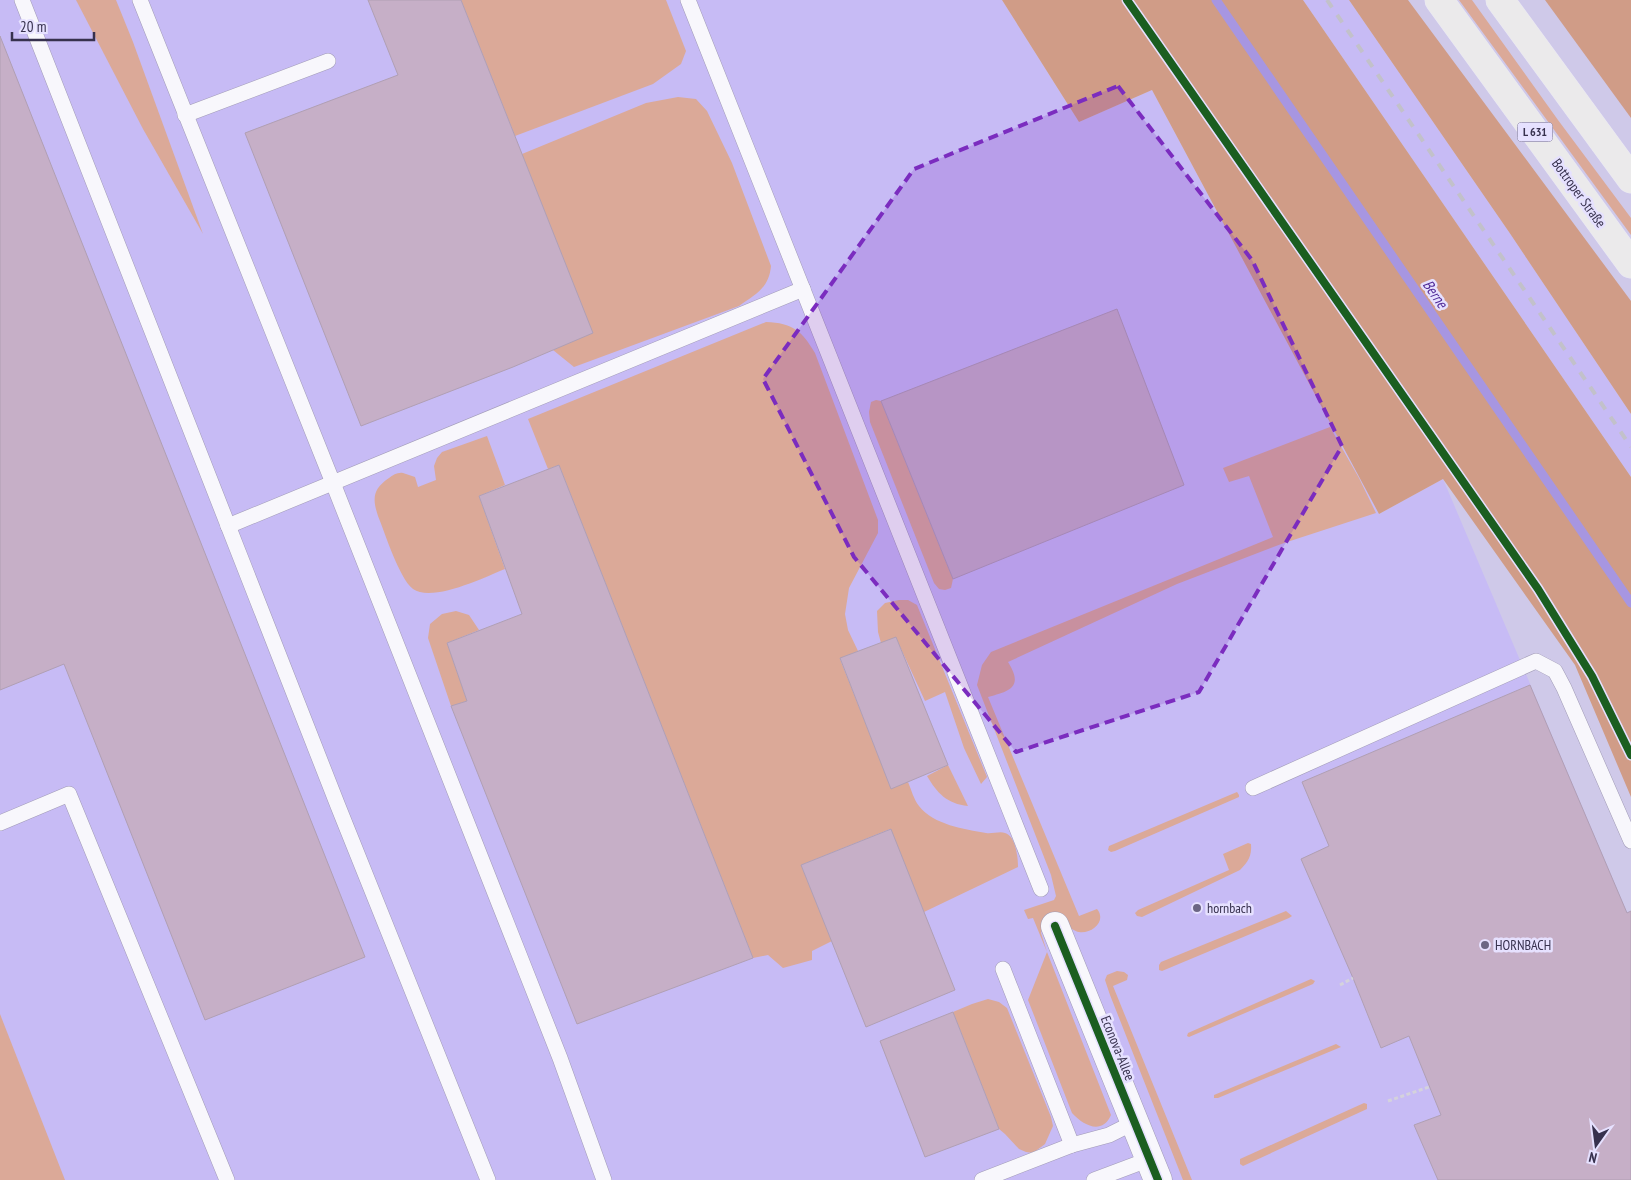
<svg xmlns="http://www.w3.org/2000/svg" width="1631" height="1180" font-family="'PT Sans Narrow',sans-serif">
  <rect width="100%" height="100%" fill="#cfc9e9"/>
  <g fill="#c7bbf5">
    <path d="M0,0H1002L1079,122L1152,90L1379,514L1443,479L1627,912L1631,911V1180H0Z"/>
    <path d="M1303,0H1349L1509,232L1631,414V477Z"/>
  </g>
  <g fill="#dba998">
    <path d="M76,0H116L133,42L203,234L143,129Z"/>
    <path d="M461,0H666L686,51L681,64L653,84L515,136Z"/>
    <path d="M1459,0H1472L1558,120L1631,218V235Z"/>
    <path d="M678,97L696,99L707,111L732,163L771,266C769,288 756,294 739,306L574,367L553,350L592,332L522,154L646,103Z"/>
    <path d="M766,322C793,323 802,331 815,353L878,520V533L849,588L845,614L848,630L858,651L840,659L891,788L908,782C911,789 914,800 919,806C934,825 964,829 986,833C992,834 1000,831 1005,833C1016,836 1018,858 1018,867L924,912L890,829L801,865L832,941L812,951V960L783,968L768,955L753,958L559,465L548,469L528,419Z"/>
    <path d="M876,400L881,401L953,579L951,588L945,590L939,589L934,583L870,422L869,412L871,402Z"/>
    <path d="M1330,427L1359,478L1376,513L1284,543L1177,584L1008,662C1023,686 1012,691 988,697L1079,916L1097,909C1107,921 1092,934 1079,932C1075,932 1069,926 1064,925L1042,929L1041,933L1047,952L1111,1115C1102,1135 1084,1126 1072,1113L1028,1000L1047,952L1033,918L1028,919L1024,910L1054,900L1056,896L1051,875L977,685L982,665L991,652L1273,537L1249,476L1229,482L1223,468Z"/>
    <path d="M487,436L505,485L479,496L505,569C485,577 432,603 413,589C399,578 385,533 378,516C372,498 373,489 389,478C393,475 398,472 403,473C407,474 411,476 415,477L418,487L436,480L434,466L437,458L442,452Z"/>
    <path d="M899,600H908L917,605L987,777L981,784L964,748L945,692L925,701L896,638L881,643L878,632L877,611L885,603Z"/>
    <path d="M456,611L469,615L479,630L447,643L467,701L451,706L428,638L430,624L442,614Z"/>
    <path d="M948,765L968,806C947,804 937,793 927,776Z"/>
    <path d="M1237,792L1239,795V797L1115,851L1111,852L1108,850L1109,846Z"/>
    <path d="M1248,843L1251,844C1252,856 1248,862 1240,870L1142,917L1137,916L1135,913L1138,910L1229,870L1223,854Z"/>
    <path d="M1286,911L1292,916L1289,918L1162,971L1159,970V965L1161,962Z"/>
    <path d="M1117,971L1124,972L1128,975L1127,980L1113,986L1192,1180H1183L1110,995L1105,980L1107,975Z"/>
    <path d="M1311,979L1315,981L1313,984L1189,1037L1187,1036L1188,1033Z"/>
    <path d="M988,999L999,1002L1007,1008L1051,1117L1053,1126L1045,1144L1033,1153L1026,1152L1019,1149L1005,1134L999,1129L953,1012L972,1004Z"/>
    <path d="M0,1014L65,1180H0Z"/>
    <path d="M1336,1044L1341,1047L1218,1098H1214V1095Z"/>
    <path d="M1364,1103L1367,1104V1109L1243,1166L1240,1164V1159Z"/>
  </g>
  <g fill="#d09c87">
    <path d="M1002,0H1303L1631,477V797L1575,665L1443,479L1379,514L1152,90L1079,122Z"/>
    <path d="M1349,0H1408L1631,301V414L1509,232Z"/>
    <path d="M1545,0H1631V118Z"/>
  </g>
  <g fill="none" stroke-linecap="round" stroke-linejoin="round">
    <path stroke="#a796e1" stroke-width="9" d="M1216,0L1631,603"/>
  </g>
  <g fill="#c6afc7" stroke="#b09fb3">
    <path d="M368,0H461L593,333L513,367L361,426L245,133L398,75Z"/>
    <path d="M0,36L365,957L205,1020L64,664L0,690Z"/>
    <path d="M1117,309L1184,485L953,579L881,401Z"/>
    <path d="M559,465L753,958L577,1024L451,706L467,701L447,643L522,614L479,496Z"/>
    <path d="M896,637L948,765L891,789L840,658Z"/>
    <path d="M1530,685L1627,913L1631,911V1180H1438L1414,1125L1441,1115L1409,1036L1381,1048L1353,978L1301,859L1329,846L1302,782Z"/>
    <path d="M891,829L955,990L866,1027L801,865Z"/>
    <path d="M953,1012L999,1129L925,1157L880,1041Z"/>
  </g>
  <g fill="none" stroke-linecap="round" stroke-linejoin="round">
    <defs>
      <g id="lane">
        <path d="M22,0L338,806L488,1180"/>
        <path d="M140,0L333,483L560,1058L604,1180"/>
        <path d="M688,0L1041,889"/>
        <path d="M185,115L328,61"/>
        <path d="M228,526L803,289"/>
        <path d="M1253,788L1536,661L1555,671L1564,688L1631,841"/>
        <path d="M0,823L69,794L227,1180"/>
        <path d="M1003,969L1072,1145"/>
        <path d="M982,1180L1072,1145L1109,1135L1135,1122"/>
        <path d="M1094,1180L1150,1159"/>
      </g>
      <path id="street" d="M1055,926L1158,1180"/>
      <g id="primary">
        <path d="M1439,0L1631,264"/>
        <path d="M1500,0L1631,179"/>
      </g>
    </defs>
    <use href="#lane" stroke="#a19bb6" stroke-width="16"/>
    <use href="#street" stroke="#a19bb6" stroke-width="29"/>
    <use href="#primary" stroke="#e9e7f5" stroke-width="29"/>
    <g stroke="#d4d2dc" stroke-width="3" stroke-dasharray="4 2.5" stroke-linecap="butt">
      <path d="M1340,985L1353,978"/>
      <path d="M1388,1101L1429,1087"/>
    </g>
    <use href="#lane" stroke="#f8f7fc" stroke-width="15"/>
    <use href="#street" stroke="#f8f7fc" stroke-width="28"/>
    <use href="#primary" stroke="#ebeaeb" stroke-width="28"/>
    <path stroke="#c2c1ca" stroke-width="4" stroke-dasharray="9 9" stroke-linecap="butt" d="M1327,0L1631,447"/>
    <defs>
      <g id="cycleway">
        <path d="M1127,0L1538,589L1592,676L1631,755"/>
        <path d="M1055,926L1158,1180"/>
      </g>
    </defs>
    <use href="#cycleway" stroke="#e6e1ff" stroke-width="11"/>
    <use href="#cycleway" stroke="#1b5e20" stroke-width="8"/>
  </g>
  <path fill="#7b2cbf" fill-opacity="0.2" stroke="#7b2cbf" stroke-width="4" stroke-dasharray="10 6" stroke-linejoin="round" d="M1118,86L1252,260L1342,446L1199,692L1016,752L854,557L763,379L914,169Z"/>
  <g fill="#6c6684" stroke="#e6e1ff" stroke-width="2">
    <circle cx="1197" cy="908" r="5"/>
    <circle cx="1485" cy="945" r="5"/>
  </g>
  <g text-anchor="middle" stroke-width="5" stroke-linejoin="round" paint-order="stroke">
    <rect fill="#e6e1ff" stroke="#6c6683" stroke-width="1" x="1517.5" y="122.5" width="35" height="19" rx="4"/>
    <g font-size="12" font-weight="bold" fill="#37314e">
      <text x="1535" y="136">L 631</text>
    </g>
    <g font-size="14" fill="#37314e" stroke="#e6e1ff">
      <text transform="translate(1579 193) rotate(54)" y="5">Bottroper Straße</text>
      <text transform="translate(1118 1048) rotate(68)" y="5">Econova-Allee</text>
    </g>
    <g font-size="14" fill="#37314e" stroke="#e6e1ff" text-anchor="start">
      <text x="1207" y="913">hornbach</text>
      <text x="1495" y="950">HORNBACH</text>
    </g>
    <g font-size="15" font-style="italic" fill="#502a97" stroke="#e6e1ff">
      <text transform="translate(1435 294) rotate(55)" y="5">Berne</text>
    </g>
  </g>
  <g transform="translate(1596 1145) rotate(194)" stroke="#e6e1ff" stroke-width="4" paint-order="stroke">
  <path d="M0-4L9 19L0 12L-9 19Z" fill="#37314e"/>
  <text y="-8" font-size="14" font-weight="bold" text-anchor="middle" fill="#37314e">N</text>
  </g>
  <path d="M12 32v8h82v-8" fill="none" stroke="#37314e" stroke-width="2.5"/>
  <text x="20" y="32" font-size="15" fill="#37314e" stroke="#e6e1ff" stroke-width="4" paint-order="stroke">20 m</text>
</svg>
